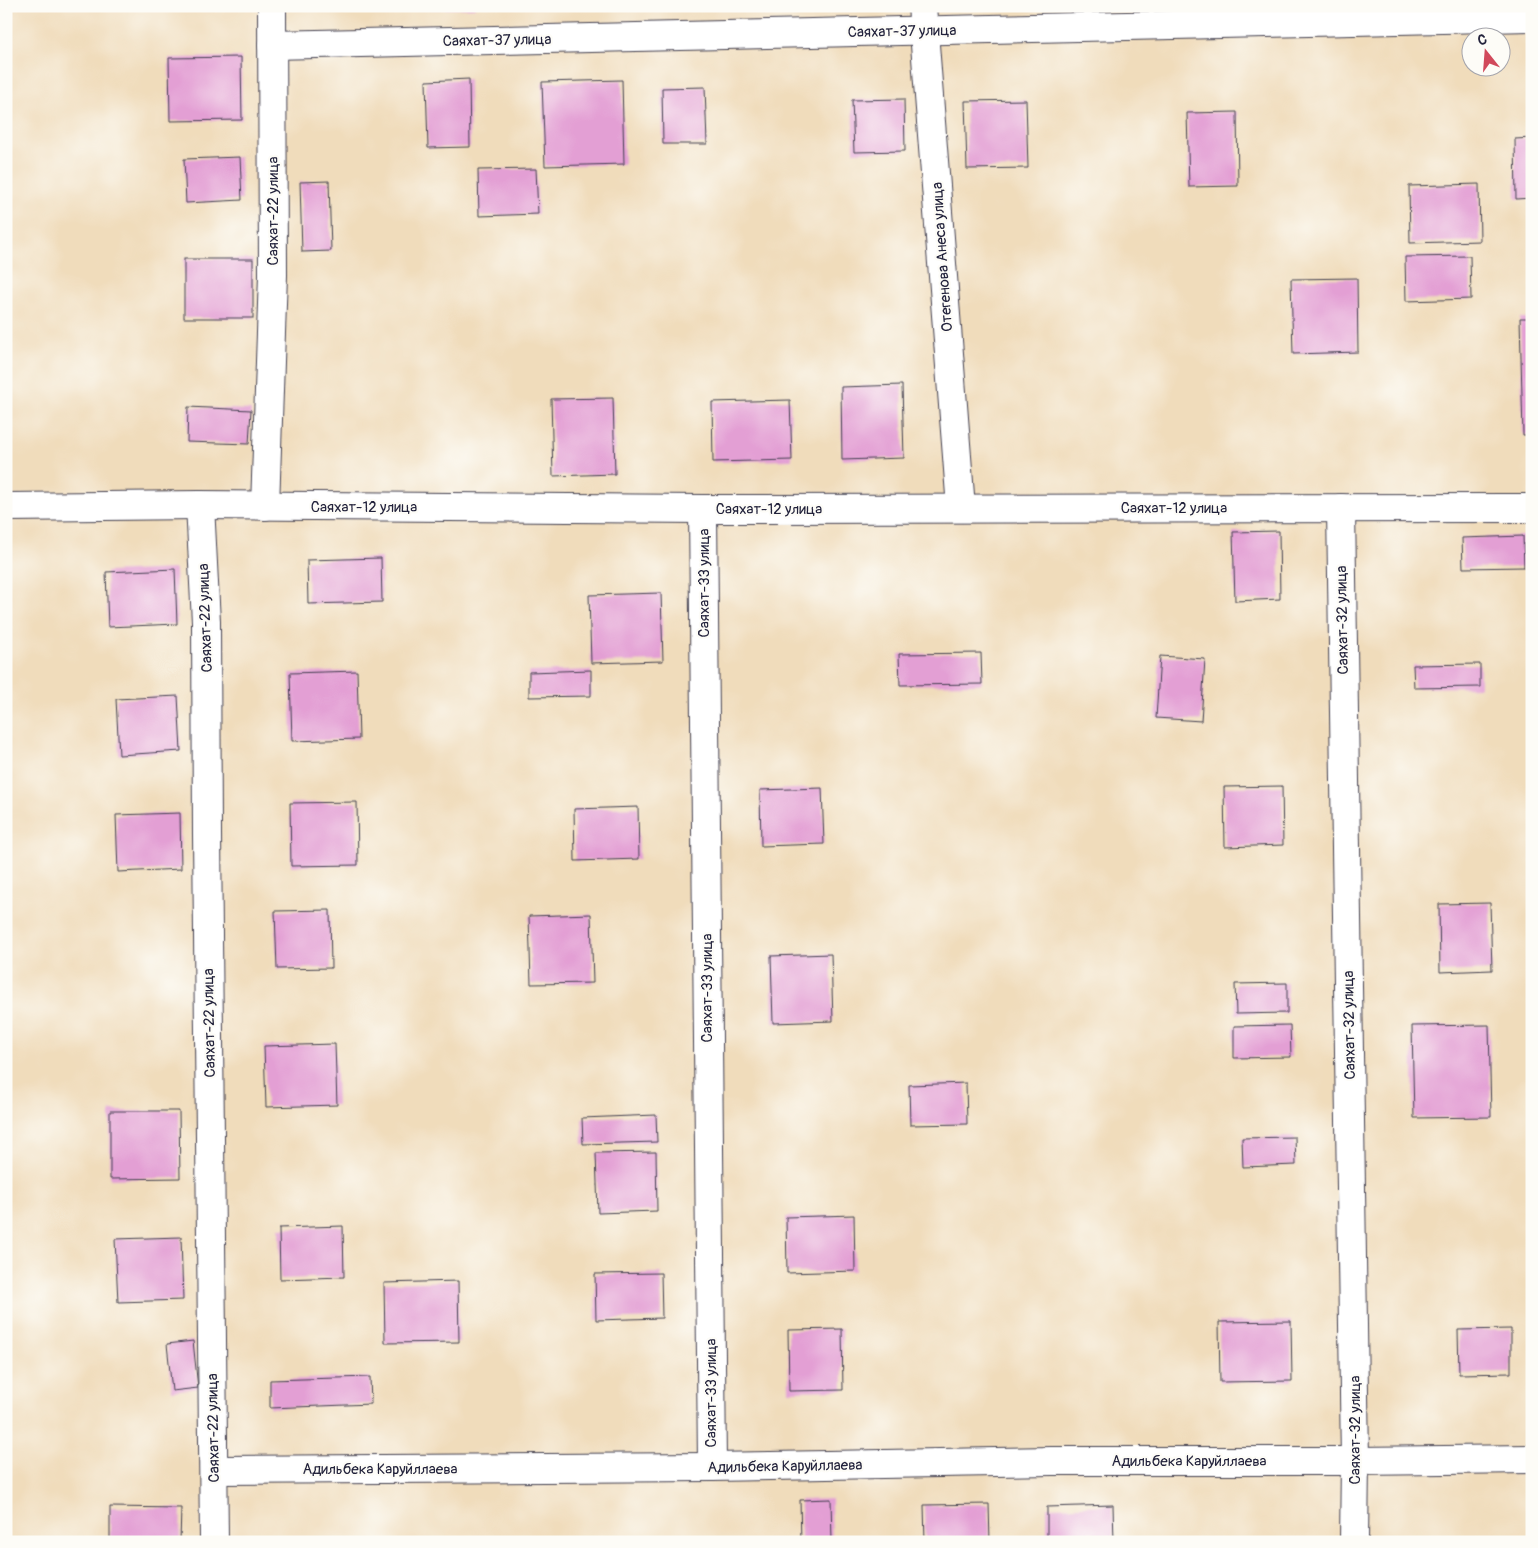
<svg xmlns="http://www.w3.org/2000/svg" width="1538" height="1548" font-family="Pangolin,sans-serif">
  <rect width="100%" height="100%" fill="#fdfcf7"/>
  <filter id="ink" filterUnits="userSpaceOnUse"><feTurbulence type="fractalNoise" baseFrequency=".02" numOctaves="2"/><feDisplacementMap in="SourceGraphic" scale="10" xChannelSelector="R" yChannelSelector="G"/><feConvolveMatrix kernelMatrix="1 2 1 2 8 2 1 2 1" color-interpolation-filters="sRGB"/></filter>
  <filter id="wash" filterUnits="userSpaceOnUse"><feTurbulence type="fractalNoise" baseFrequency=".0096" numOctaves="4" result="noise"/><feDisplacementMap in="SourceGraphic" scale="20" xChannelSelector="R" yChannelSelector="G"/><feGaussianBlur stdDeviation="1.12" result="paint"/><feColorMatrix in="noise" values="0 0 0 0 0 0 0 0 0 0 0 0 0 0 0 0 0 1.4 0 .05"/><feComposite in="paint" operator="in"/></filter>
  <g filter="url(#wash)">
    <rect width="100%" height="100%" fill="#f0dcbb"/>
    <g id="blocks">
      <g fill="#e39fd4">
        <path d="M395,6H474L475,8L395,10Z"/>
        <path d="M241,57L242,120L170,121L169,58Z"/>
        <path d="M469,79L470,147L428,148L426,81Z"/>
        <path d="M622,80L624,164L545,166L542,82Z"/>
        <path d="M705,87L707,144H663L662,88Z"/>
        <path d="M904,99L905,151L854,152L852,100Z"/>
        <path d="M1026,100L1028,168L967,169L965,101Z"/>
        <path d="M1237,112L1238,186L1189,187L1187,113Z"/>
        <path d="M1532,138V198L1516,199L1515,139Z"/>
        <path d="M240,157L242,200L186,203L184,159Z"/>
        <path d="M536,169L538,214L479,216L478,170Z"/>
        <path d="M329,181L331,251L302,252L300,182Z"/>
        <path d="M1479,184L1480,241L1410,243L1409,186Z"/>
        <path d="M1470,256L1471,299L1406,301L1405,257Z"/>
        <rect x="184" y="259" width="69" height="59"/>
        <path d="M1357,278L1358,352L1293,354L1291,279Z"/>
        <path d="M1520,318H1532V435H1523Z"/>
        <path d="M902,385L904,458L842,460L841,387Z"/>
        <path d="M613,398L615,474L553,476L551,399Z"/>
        <path d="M790,400L792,460L713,462L712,402Z"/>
        <path d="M188,407L251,410L249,444L187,442Z"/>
        <path d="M1279,531L1280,599L1235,601L1233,532Z"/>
        <path d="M1523,536L1524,567L1463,568L1462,538Z"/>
        <path d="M381,558L382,602L308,604L307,560Z"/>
        <path d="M175,569L177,624L108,627L106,572Z"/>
        <path d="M661,593L663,661L591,663L589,595Z"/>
        <path d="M981,653L982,684L900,685L899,654Z"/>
        <path d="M1160,656L1205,659L1201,721L1156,718Z"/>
        <path d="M1480,664V687L1414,688L1413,665Z"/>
        <path d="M591,670V696L529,697V672Z"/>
        <path d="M357,671L359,739L292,741L290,673Z"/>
        <path d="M178,696L181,751L119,755L116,699Z"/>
        <path d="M1282,786L1283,845L1225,847L1224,787Z"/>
        <path d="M822,788L824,844L761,846L760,790Z"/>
        <path d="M357,802L358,865L291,866L290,803Z"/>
        <path d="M638,807L639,859L575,861L574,809Z"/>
        <path d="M180,813L181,869L118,872L116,815Z"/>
        <path d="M1490,903L1492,970L1440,972L1439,904Z"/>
        <path d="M330,910L331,968L277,969L275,911Z"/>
        <path d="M591,914L593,983L531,984L529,916Z"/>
        <path d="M831,954L833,1021L773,1023L771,956Z"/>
        <path d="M1287,983V1013L1236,1014L1235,984Z"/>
        <path d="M1290,1025L1291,1057L1234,1058V1026Z"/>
        <path d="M1489,1025L1491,1117L1414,1118L1412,1026Z"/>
        <path d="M335,1044L337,1105L266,1107L264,1046Z"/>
        <path d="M966,1083L967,1124L910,1125L909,1085Z"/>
        <path d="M110,1111H179L180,1178L110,1179Z"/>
        <path d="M656,1115L657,1142L583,1144L582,1118Z"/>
        <path d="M1295,1137L1296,1165L1243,1167L1242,1138Z"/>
        <path d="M656,1152L657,1211L598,1213L596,1153Z"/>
        <path d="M854,1215L855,1271L787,1273L786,1217Z"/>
        <path d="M343,1226L344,1277L280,1279L279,1228Z"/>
        <path d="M181,1237L183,1300L118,1302L115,1239Z"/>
        <path d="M661,1273L662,1318L596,1320L595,1274Z"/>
        <path d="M458,1281L459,1342L385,1343L384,1283Z"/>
        <path d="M1291,1321L1292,1381L1220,1382L1219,1322Z"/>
        <path d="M842,1329L843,1390L789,1391L788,1330Z"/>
        <path d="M1511,1329V1373L1459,1374L1458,1330Z"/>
        <path d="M193,1341L198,1388L172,1391L167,1344Z"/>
        <path d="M370,1377L371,1404L270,1408V1380Z"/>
        <path d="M831,1499L832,1542H801L800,1500Z"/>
        <path d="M989,1504L990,1542H925L924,1505Z"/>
        <path d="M1113,1505L1114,1542H1047V1507Z"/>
        <path d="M110,1507L181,1508L180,1542H110Z"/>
      </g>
    </g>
  </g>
  <g filter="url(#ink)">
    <use href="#blocks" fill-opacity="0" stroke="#413e4e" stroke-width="1"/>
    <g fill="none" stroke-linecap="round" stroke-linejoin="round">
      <defs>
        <g id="minor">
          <path d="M922,6L961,508"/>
          <path d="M272,45L1532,17"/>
          <path d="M200,505L206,622L207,834L214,1542"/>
          <path d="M265,506L273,275L272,6"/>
          <path d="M6,507L200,505L703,509L1532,508"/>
          <path d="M1341,508L1355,1461L1354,1542"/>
          <path d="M703,509L712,1467"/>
          <path d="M214,1470L712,1467L1052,1461H1355L1532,1459"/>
        </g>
      </defs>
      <use href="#minor" stroke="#413e4e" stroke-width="30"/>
      <use href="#minor" stroke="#fff" stroke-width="28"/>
    </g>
  </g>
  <g text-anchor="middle" stroke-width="4.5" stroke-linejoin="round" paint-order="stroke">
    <g font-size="15" fill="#22223b" stroke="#fdfcf7">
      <text transform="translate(902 31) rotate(-1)" y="5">Саяхат-37 улица</text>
      <text transform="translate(497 40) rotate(-1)" y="5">Саяхат-37 улица</text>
      <text transform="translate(273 211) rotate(-90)" y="5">Саяхат-22 улица</text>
      <text transform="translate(942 257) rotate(-94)" y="5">Отегенова Анеса улица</text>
      <text x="364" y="512">Саяхат-12 улица</text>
      <text x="1174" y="513">Саяхат-12 улица</text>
      <text x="769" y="514">Саяхат-12 улица</text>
      <text transform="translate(704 583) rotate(-90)" y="5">Саяхат-33 улица</text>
      <text transform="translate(205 618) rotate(-92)" y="5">Саяхат-22 улица</text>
      <text transform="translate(1342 620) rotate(-91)" y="5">Саяхат-32 улица</text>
      <text transform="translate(707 988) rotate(-90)" y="5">Саяхат-33 улица</text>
      <text transform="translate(209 1023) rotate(-91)" y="5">Саяхат-22 улица</text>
      <text transform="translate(1349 1025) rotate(-91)" y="5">Саяхат-32 улица</text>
      <text transform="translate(711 1393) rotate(-90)" y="5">Саяхат-33 улица</text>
      <text transform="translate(213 1428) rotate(-91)" y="5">Саяхат-22 улица</text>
      <text transform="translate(1355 1430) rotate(-90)" y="5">Саяхат-32 улица</text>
      <text x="1189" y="1466">Адильбека Каруйллаева</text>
      <text transform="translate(785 1466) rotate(-1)" y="5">Адильбека Каруйллаева</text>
      <text x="380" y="1474">Адильбека Каруйллаева</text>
    </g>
  </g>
  <rect width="1538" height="1548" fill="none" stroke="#fdfcf7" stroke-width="25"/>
  <g transform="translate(1486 52) rotate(343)"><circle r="24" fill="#fdfcf7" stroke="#a5a5ac"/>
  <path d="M0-4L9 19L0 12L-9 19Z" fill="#d1495b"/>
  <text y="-8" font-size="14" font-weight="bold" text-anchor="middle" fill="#22223b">С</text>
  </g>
</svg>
